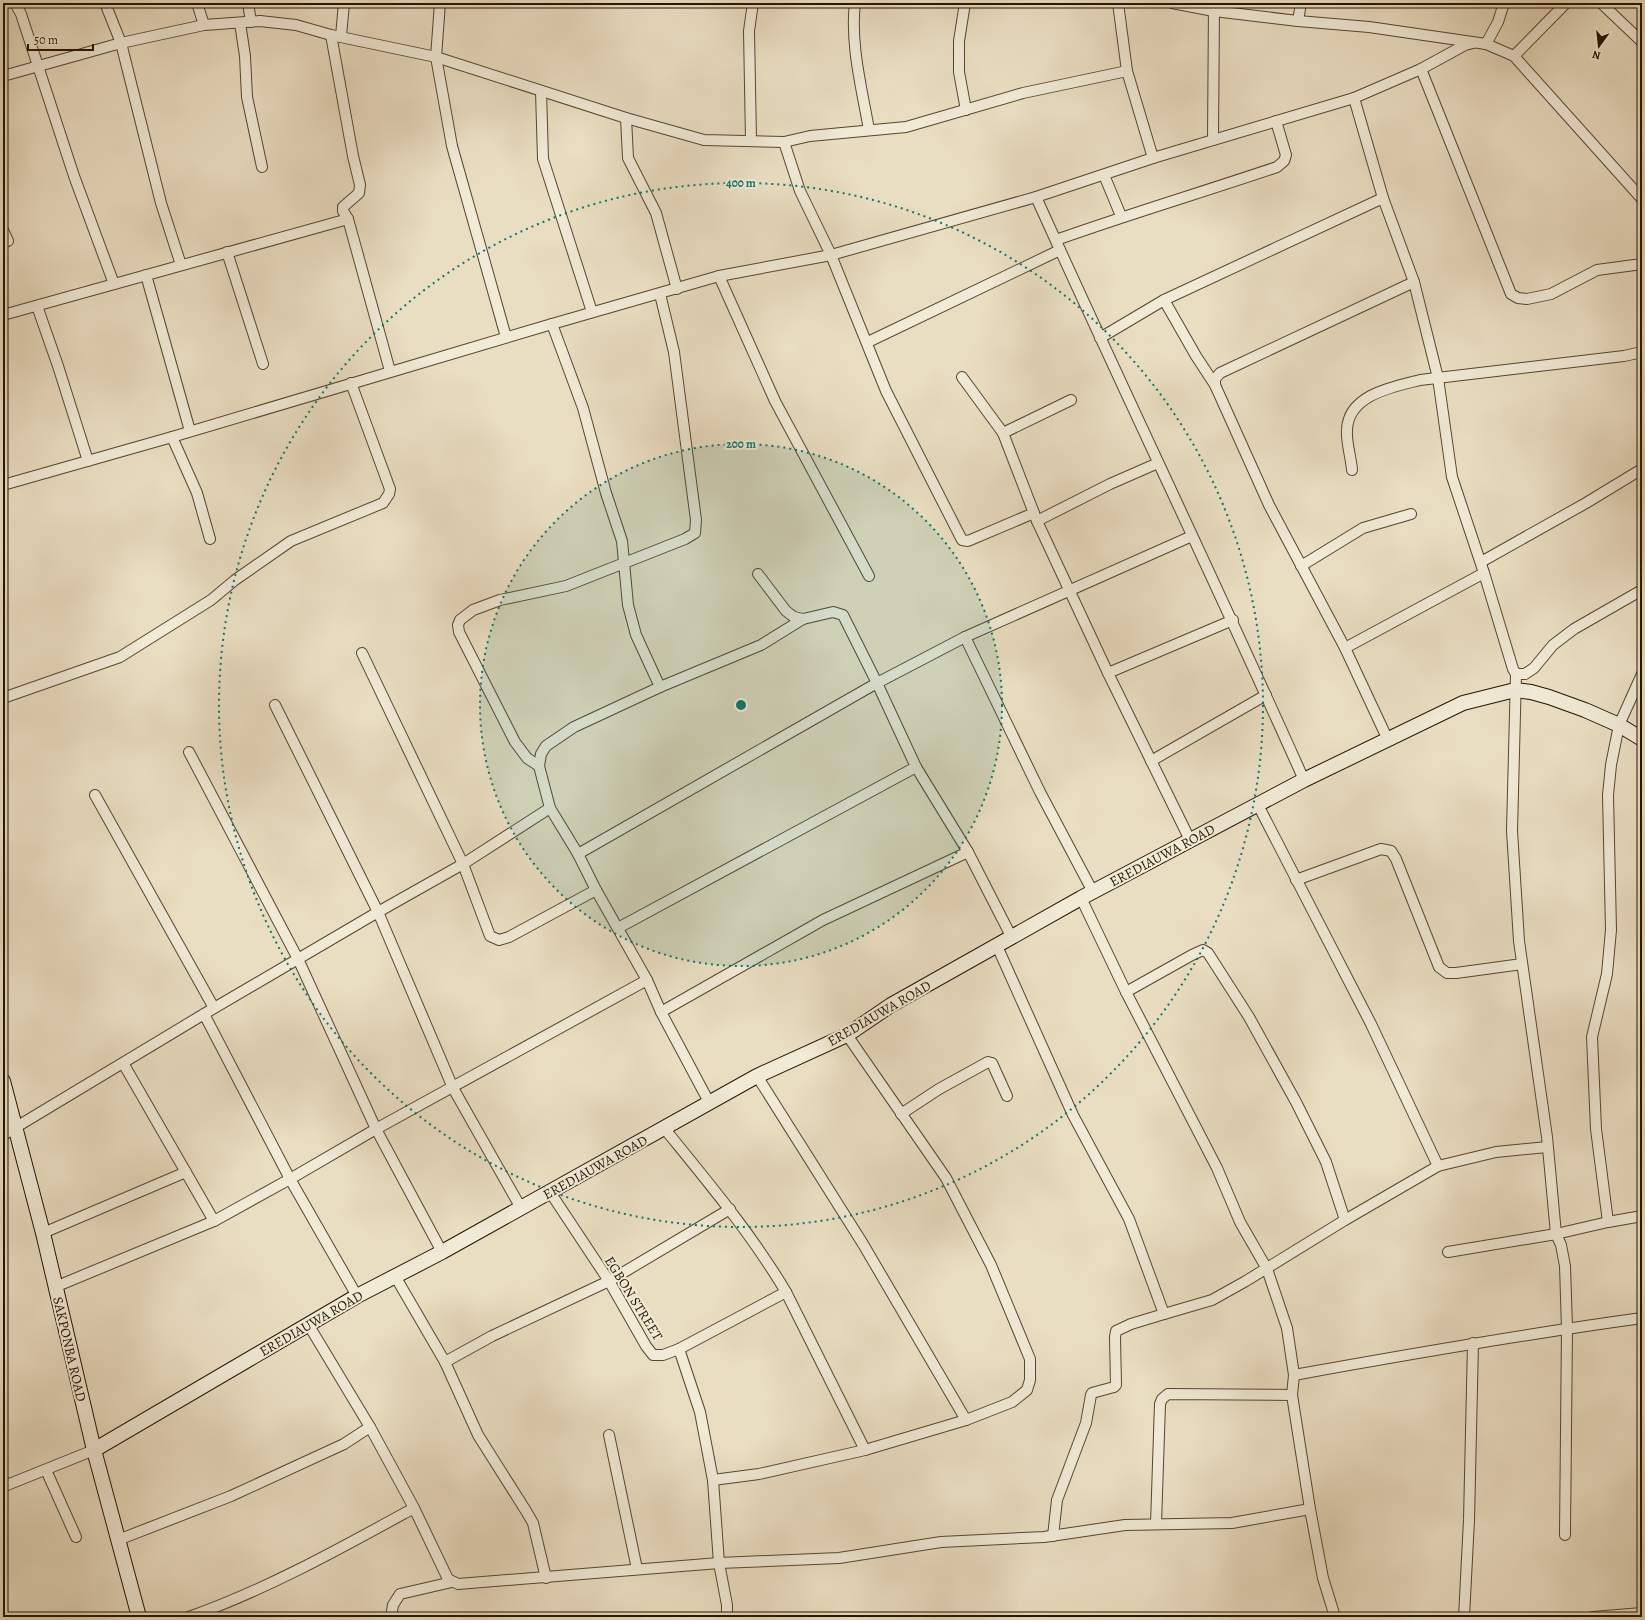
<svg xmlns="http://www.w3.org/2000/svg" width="1645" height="1620" font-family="Alegreya,serif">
  <rect width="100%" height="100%" fill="#eadec2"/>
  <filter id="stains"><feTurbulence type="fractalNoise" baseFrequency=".005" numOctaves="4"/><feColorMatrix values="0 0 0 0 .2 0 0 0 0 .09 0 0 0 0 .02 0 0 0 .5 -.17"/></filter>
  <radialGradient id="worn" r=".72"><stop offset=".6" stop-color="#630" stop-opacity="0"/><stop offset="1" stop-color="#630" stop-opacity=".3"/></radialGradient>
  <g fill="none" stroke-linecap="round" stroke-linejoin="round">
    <defs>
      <g id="street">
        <path d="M15,3L21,14L74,176L114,284"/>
        <path d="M105,3L121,43L161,203L181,265"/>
        <path d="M197,3L204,25"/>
        <path d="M248,3L251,22"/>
        <path d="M440,3L436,57L452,146L506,337"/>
        <path d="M855,3C850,45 862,89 869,130"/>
        <path d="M965,3L959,41V72L966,110"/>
        <path d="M1118,3L1127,71L1153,158"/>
        <path d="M1172,3L1214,11L1298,21L1369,27L1486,44L1514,56L1642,199"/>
        <path d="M1601,3L1642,42"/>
        <path d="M1298,21L1301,3"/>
        <path d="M240,23L245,56L247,97L262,167"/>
        <path d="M331,35L353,156L360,185L359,193L343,207V211L348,219L390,371"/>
        <path d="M341,36L344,3"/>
        <path d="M1486,44L1498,22L1504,3"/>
        <path d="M1514,56L1566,3"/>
        <path d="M1421,69L1511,294L1518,298L1527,299L1551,294L1597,270L1642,264"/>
        <path d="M3,76L121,43L204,25L260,21L296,25L331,35L436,57L626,118L704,140L784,142L810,136L906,127L1023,93L1127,71"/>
        <path d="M541,91L543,159L592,312"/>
        <path d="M1354,98L1383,198L1414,282L1438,378L1452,477L1484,573L1513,669L1516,674L1512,831L1519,941L1547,1137L1556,1234L1561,1245L1565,1266L1567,1328L1565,1535"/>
        <path d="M626,118L628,158L656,213L677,289"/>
        <path d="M1213,140L1214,3"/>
        <path d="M751,141L749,31L753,3"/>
        <path d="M784,142L800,191L831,255L886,391L962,540L968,541L1034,513"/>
        <path d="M1104,175L1121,216"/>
        <path d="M1036,197C1124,392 1217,585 1304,780"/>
        <path d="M3,230L8,241"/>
        <path d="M1056,240C1129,214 1203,192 1277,167L1284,161L1286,155L1276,121"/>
        <path d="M227,252L263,364"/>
        <path d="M146,275L190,431"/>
        <path d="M719,276L775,401L869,576"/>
        <path d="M1164,300L1196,356L1215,385"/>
        <path d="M37,306L58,366L88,461"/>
        <path d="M3,315L348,219"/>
        <path d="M552,324L583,408L606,493L622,541L628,605L636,635L660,687"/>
        <path d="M1100,338L1164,300L1383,198"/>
        <path d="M868,342L1060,250"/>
        <path d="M962,377L1003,433L1037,521L1108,673L1190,840"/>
        <path d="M1003,433L1071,400"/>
        <path d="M172,437L197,493L210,539"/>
        <path d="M1352,470C1351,457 1346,442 1347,430C1348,395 1392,387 1420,380L1624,356L1642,352"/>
        <path d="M3,485L172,437L552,324L719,276L831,255L1036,197L1153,158L1354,98L1421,69L1465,45L1473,43"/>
        <path d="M1037,521L1110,484L1158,463"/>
        <path d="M1481,562L1586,503L1642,469"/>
        <path d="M1301,566L1363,528L1411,514"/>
        <path d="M758,574L786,611L794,617L803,619"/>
        <path d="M965,637L1040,792L1093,892"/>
        <path d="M1345,648L1484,573"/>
        <path d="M362,653L463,864L490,936L499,940L509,937L596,890"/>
        <path d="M1108,673L1233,620"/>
        <path d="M1516,674H1525L1534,668L1553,645L1574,629L1642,590"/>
        <path d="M3,698L120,657L211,600L235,580L291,541L383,503L389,494L390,489L351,383"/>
        <path d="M275,705L378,912L453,1088L521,1208"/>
        <path d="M1388,740L1345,648L1269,505L1215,385V379L1220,373L1414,282"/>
        <path d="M189,752L298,959L376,1129L442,1252"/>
        <path d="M1151,761L1266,695"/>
        <path d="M539,766L527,758L515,742L459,632L458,625L460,620L473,610L500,600L566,586L685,539L695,533L696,520L674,352L660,294"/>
        <path d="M95,795L214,1008"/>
        <path d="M1258,805L1371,1024L1438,1166"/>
        <path d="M550,808L539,766L541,754L546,746L574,727L660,687L761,645L803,619L833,612L843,615L877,683L916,767L968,852L1012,938"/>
        <path d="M578,854L877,683L965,637L1192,536"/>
        <path d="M1296,880L1381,849L1391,851L1396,859L1439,967L1447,973H1456L1522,964"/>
        <path d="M1081,898L1126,992L1217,1168L1240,1222L1267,1269L1287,1328L1294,1375L1292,1395L1310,1509L1323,1578L1335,1617"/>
        <path d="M618,928L916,767"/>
        <path d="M997,946L1073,1115L1129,1219L1164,1314"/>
        <path d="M1126,992L1192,955L1203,950L1208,953L1249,1017L1296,1102L1326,1162L1345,1220"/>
        <path d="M661,1012L823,920L968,852"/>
        <path d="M204,1014L290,1179L357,1296"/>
        <path d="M123,1063L214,1221"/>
        <path d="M757,1076L863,1244L966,1420"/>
        <path d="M901,1114L939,1089L988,1062L992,1063L1007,1096"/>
        <path d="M664,1128C707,1181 751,1233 786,1292L865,1450"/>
        <path d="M3,1135L204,1014L378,912L463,864L550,808L578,854L596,890L647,980L661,1012L709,1102"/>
        <path d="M550,1192L609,1281L646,1346L653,1355H663L679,1349L786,1292"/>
        <path d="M1608,1222L1596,1129L1592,1037L1607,974L1611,930L1608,795L1611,765L1619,725L1642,674"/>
        <path d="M43,1233L186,1172"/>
        <path d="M1448,1252L1556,1234L1608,1222L1642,1216"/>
        <path d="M395,1276L445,1362L478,1435L526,1511L533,1523L546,1578"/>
        <path d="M55,1287L214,1221L290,1179L376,1129L647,980"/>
        <path d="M308,1324L370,1427L414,1508L448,1579L458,1584L719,1563L839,1558L941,1542L1044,1537L1125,1525L1232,1523L1310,1509"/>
        <path d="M679,1349L700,1412L713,1480L719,1563L727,1605V1617"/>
        <path d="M445,1362L492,1336L609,1281L730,1209"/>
        <path d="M1294,1375C1410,1354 1525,1334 1642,1318"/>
        <path d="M609,1435L637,1569"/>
        <path d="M46,1470L76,1537"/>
        <path d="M3,1480L7,1485L94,1450"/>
        <path d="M713,1480L759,1474L865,1450L966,1420L1012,1402L1027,1390L1030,1380V1359L991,1265L946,1178L847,1035"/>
        <path d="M1156,1524L1160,1404L1162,1399L1168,1394L1292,1395"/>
        <path d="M1053,1536L1057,1500L1086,1423L1091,1395L1092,1393L1114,1387L1116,1385L1115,1337L1116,1331L1131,1324L1164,1314L1212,1300L1246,1281L1345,1220L1438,1166L1496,1152L1547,1147"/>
        <path d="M118,1540L231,1496L344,1444L370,1427"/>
        <path d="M189,1617C268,1589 341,1548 414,1508"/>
        <path d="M391,1617L393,1605L400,1594L452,1582"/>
        <path d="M1464,1617L1469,1520L1473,1343"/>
        <path d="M1593,1617L1642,1613"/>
      </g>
      <g id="secondary">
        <path d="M3,1081L43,1233L94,1450L139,1617"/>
        <path d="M94,1450L357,1296L442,1252L757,1076L847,1035L891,1005L1081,898L1304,780L1463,703L1515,690L1531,692L1549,697L1585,710L1619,725L1642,739"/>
      </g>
    </defs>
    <use href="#street" stroke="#554630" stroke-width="12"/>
    <use href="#secondary" stroke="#231400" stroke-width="16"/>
    <use href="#street" stroke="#f1ead7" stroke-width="10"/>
    <use href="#secondary" stroke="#f1ead7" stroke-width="14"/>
  </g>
  <circle cx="741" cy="705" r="261" fill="#0f766e" fill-opacity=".12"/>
  <g fill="none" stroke="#0f766e" stroke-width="2" stroke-dasharray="2 4">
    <circle cx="741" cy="705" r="261"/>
    <circle cx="741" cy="705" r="522"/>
  </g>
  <g text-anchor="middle" stroke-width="4" stroke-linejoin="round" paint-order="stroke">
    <g font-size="14" fill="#231400" stroke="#f1ead7">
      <text transform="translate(1162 855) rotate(-28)" y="5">EREDIAUWA ROAD</text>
      <text transform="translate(879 1013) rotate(-30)" y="5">EREDIAUWA ROAD</text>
      <text transform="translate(595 1167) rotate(-29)" y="5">EREDIAUWA ROAD</text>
      <text transform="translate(634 1298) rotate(58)" y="5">EGBON STREET</text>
      <text transform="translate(311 1323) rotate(-30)" y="5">EREDIAUWA ROAD</text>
      <text transform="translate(70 1349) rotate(77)" y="5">SAKPONBA ROAD</text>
    </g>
  </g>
  <circle cx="741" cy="705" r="6" fill="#0f766e" stroke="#f1ead7" stroke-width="2"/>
  <g font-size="12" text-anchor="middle" font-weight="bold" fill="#0f766e" stroke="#f1ead7" stroke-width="4" stroke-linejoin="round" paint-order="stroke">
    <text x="741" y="187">400 m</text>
    <text x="741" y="448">200 m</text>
  </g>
  <rect width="1645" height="1620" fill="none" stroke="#eadec2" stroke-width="16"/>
  <rect x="4" y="4" width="1637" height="1612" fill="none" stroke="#231400" stroke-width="2"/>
  <rect x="8" y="8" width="1629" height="1604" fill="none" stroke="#231400"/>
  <g transform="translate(1599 46) rotate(195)" stroke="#f1ead7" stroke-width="3" paint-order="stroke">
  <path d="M0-3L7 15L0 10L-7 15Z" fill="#231400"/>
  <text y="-6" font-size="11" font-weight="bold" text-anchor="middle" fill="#231400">N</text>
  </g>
  <path d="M28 44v6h65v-6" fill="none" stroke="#231400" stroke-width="2"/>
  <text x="34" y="44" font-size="12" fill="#231400" stroke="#f1ead7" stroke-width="3" paint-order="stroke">50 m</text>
  <rect width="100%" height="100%" filter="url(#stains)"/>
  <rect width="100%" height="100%" fill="url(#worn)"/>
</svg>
